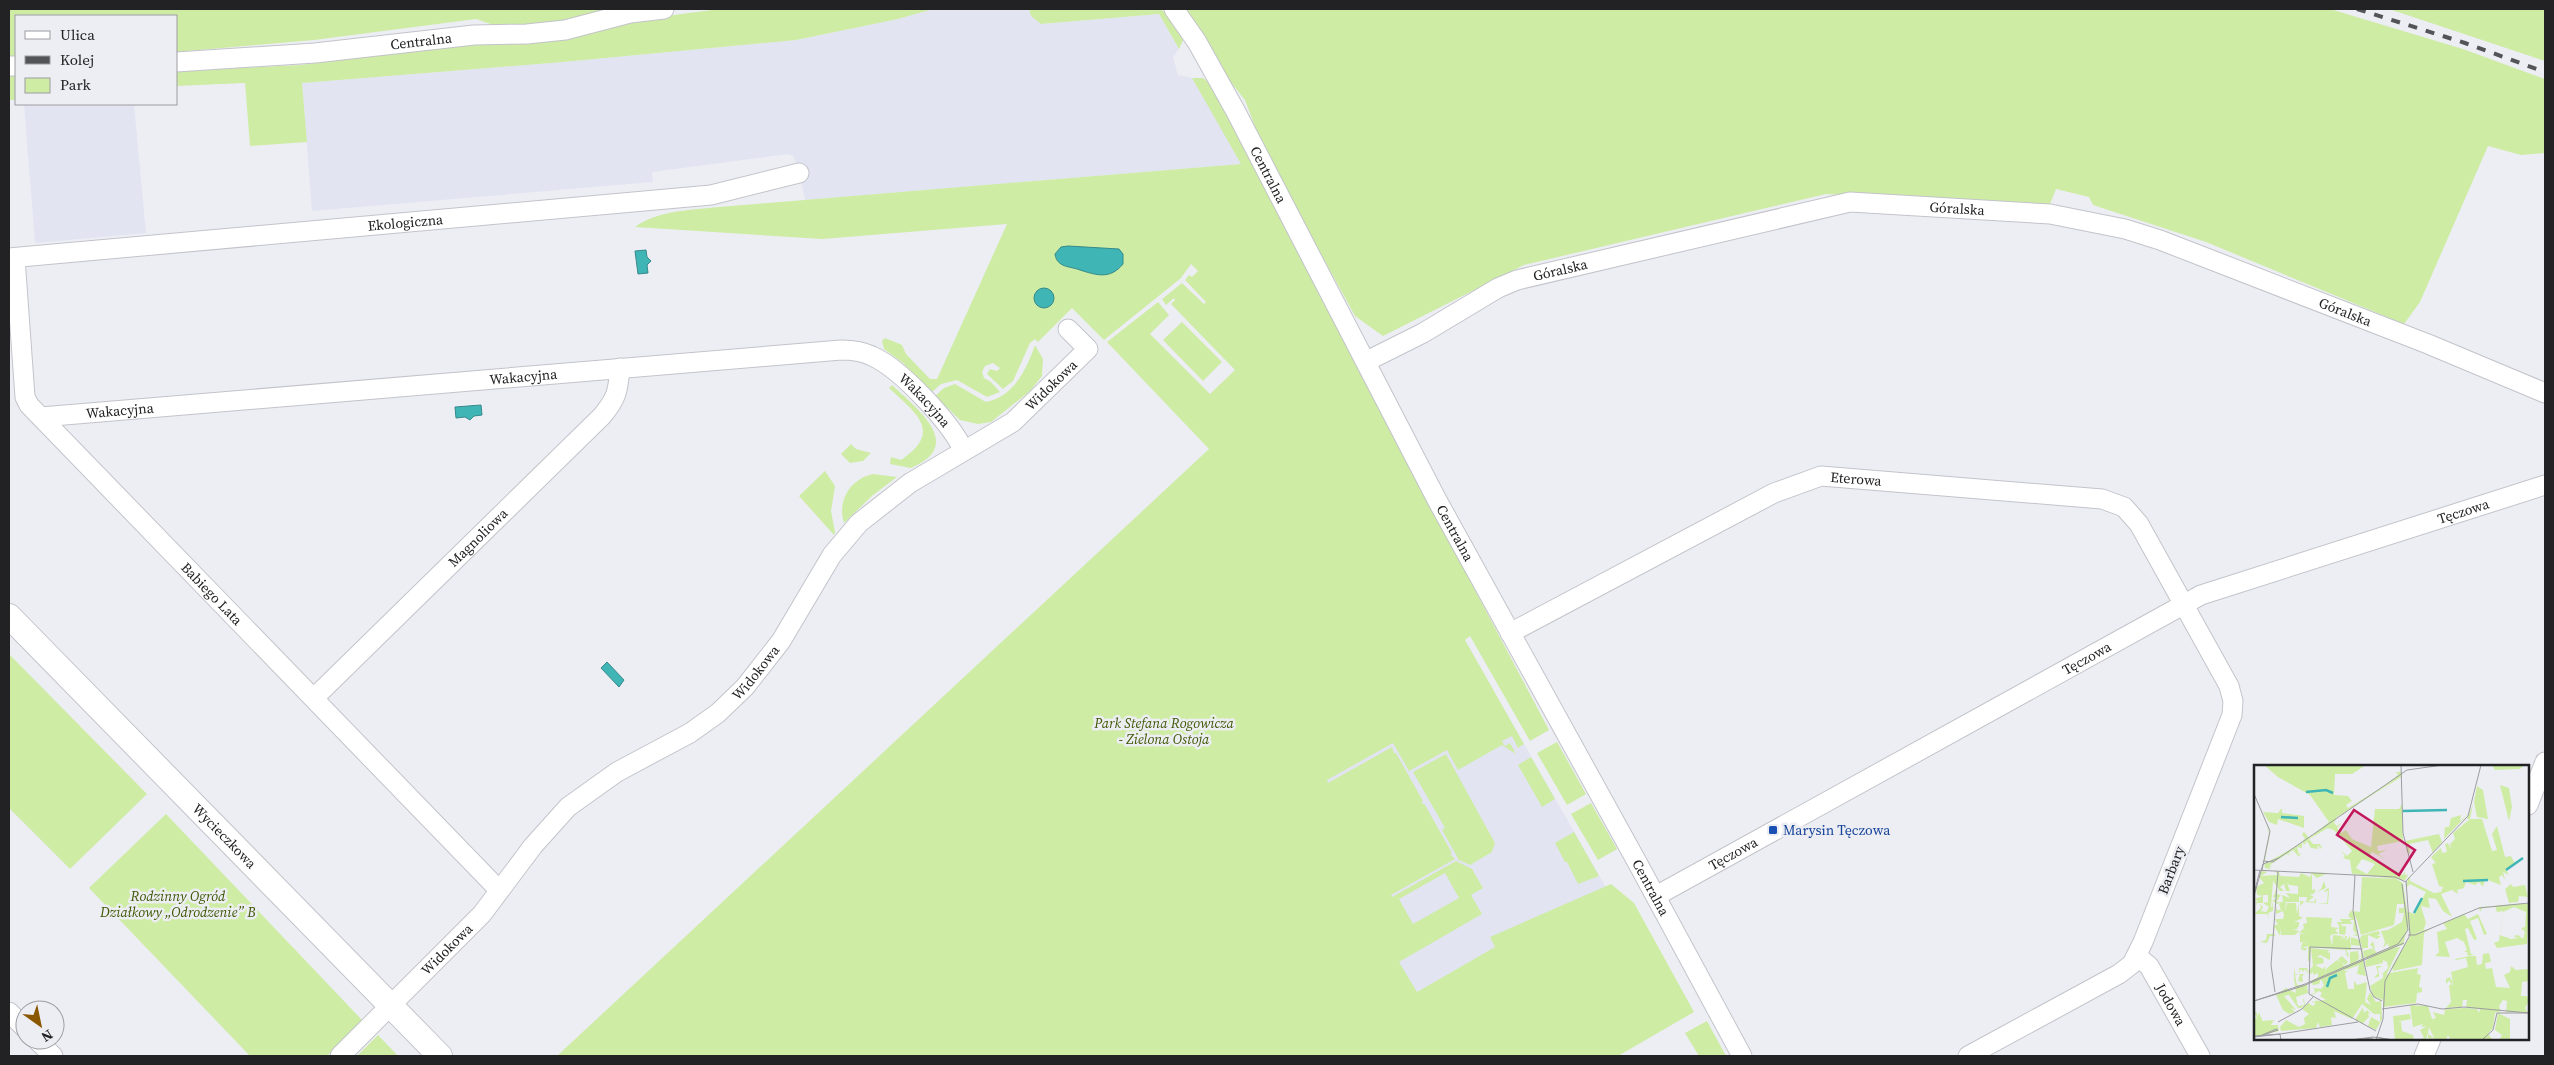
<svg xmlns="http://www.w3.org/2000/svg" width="2554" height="1065" font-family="'Source Serif 4',serif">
  <rect width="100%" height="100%" fill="#edeef4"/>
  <g fill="#e2e4f2">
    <path d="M933,9H1029L1031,16L1042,24L1159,14L1179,49L1173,57L1178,75L1192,78L1242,164L805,200L798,167L793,156L788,154L652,172L653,182L312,211L302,83L563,62L796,40L898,19Z"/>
    <path d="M24,104H134L146,233L35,243Z"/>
    <path d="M1464,639L1611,896L1414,1006L1270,748Z"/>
  </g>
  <g fill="#ceeca4" fill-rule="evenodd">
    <path d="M9,9H618L558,23L499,27L476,19L314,40L176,52V16H16V57H9Z"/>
    <path d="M719,9H933L898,19L796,40L563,62L302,83L307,142L250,146L245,83L176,86V71L301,65Z"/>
    <path d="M1029,9H1160L1172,17L1184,38L1179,49L1159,14L1041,24L1031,16Z"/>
    <path d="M1185,9H2330L2463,49L2545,79V153L2521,155L2488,146L2420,302L2404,324L2206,242L2093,205L2089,197L2056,189L2050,204L1982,206L1919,199L1826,194L1524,265L1383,336L1355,316L1263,148L1245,100L1226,76Z"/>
    <path d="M2389,9H2545V61Z"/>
    <rect x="9" y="73" width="7" height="27"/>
    <path d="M1192,78H1203L1213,86L1357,367L1549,730L1530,741L1470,636L1465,640L1524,744L1518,748L1512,736L1502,741L1505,746L1510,743L1516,754L1502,745L1458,770L1447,750L1409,771L1393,743L1327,780L1328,783L1392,747L1394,753H1396L1423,801L1421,802L1425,805L1452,853L1450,854L1455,859L1391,895L1392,897L1456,861L1472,869L1483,888L1471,895L1482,914L1399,962L1417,992L1495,947L1490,937L1611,884L1634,903L1694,1012L1618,1056H557L1209,449L1107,342L1158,302L1169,315L1150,334L1210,394L1235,370L1171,304L1175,300L1174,298L1166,305L1162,299L1182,283L1204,304L1206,302L1185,280L1189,275L1192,277L1198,271L1191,264L1181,278L1104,340L1072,308L1038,342L1035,339L1030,343L1013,381L1003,389L987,374L990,369L997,371L1000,368L993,363L985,366L982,372L984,378L991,382L1000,392L987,397L957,380L941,384L932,392L903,363L884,349L882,341L885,338L902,345L906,354L930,379H937L1007,224L822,239L635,227C658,210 692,210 719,207L1241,164ZM1445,873L1459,898L1413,924L1399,899Z"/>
    <path d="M1182,322L1222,362L1203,381L1163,340Z"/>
    <path d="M1035,345L1043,359L1042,376L1030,391L991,422L978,424L960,420L935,396L944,388L955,384L986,402C1014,397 1027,368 1035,345Z"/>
    <path d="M892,385C906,399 948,430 933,452C928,460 919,464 911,468L890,464L891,457L901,460C943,432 917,414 889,388Z"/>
    <path d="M851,444L856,449L871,453L863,461L850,463L841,454Z"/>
    <path d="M825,471L835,486L831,511L835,532L834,535L799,496Z"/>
    <path d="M873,474L897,477L873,495L844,523C837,501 850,479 873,474Z"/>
    <path d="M9,654L147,794L70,869L9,808Z"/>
    <path d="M1557,742L1586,794L1567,805L1537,753Z"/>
    <path d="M1446,754L1495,843L1492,852L1470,865L1459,860L1442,830L1445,828L1413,772Z"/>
    <path d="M1531,757L1555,799L1542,807L1518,765Z"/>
    <path d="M1591,803L1617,849L1598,860L1571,814Z"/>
    <path d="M166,814L363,1021L327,1056H250L89,888Z"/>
    <path d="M1574,832L1599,876L1578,884L1567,862H1565L1555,843Z"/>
    <path d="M1707,1021L1726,1056H1699L1685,1033Z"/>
    <path d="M378,1035L398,1056H357Z"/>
  </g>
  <g fill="#3fb5b6" stroke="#36898a">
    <path d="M1068,246L1119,249L1123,254V264C1110,280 1096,275 1080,270C1070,266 1057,268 1055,254L1061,247Z"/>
    <path d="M646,250L647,257L651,261L647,265L648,273L638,274L635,251Z"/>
    <circle cx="1044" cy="298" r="10"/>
    <path d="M481,405L482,415L474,416L470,420L465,417L456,418L455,407Z"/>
    <path d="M607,662L624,680L619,687L601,668Z"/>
  </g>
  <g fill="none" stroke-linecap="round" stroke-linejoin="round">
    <defs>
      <g id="minor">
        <path id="s1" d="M1174,9L1197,42L1236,112L1437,500L1637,862L1742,1056"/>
        <path id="s2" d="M176,62L315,53L474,35L527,34L565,30L630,13L664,9"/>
        <path d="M9,66H16"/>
        <path id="s3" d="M9,258L711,195L799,173"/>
        <path id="s4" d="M15,258L25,397L29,405L499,890"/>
        <path id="s5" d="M1367,361L1423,333L1498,288L1517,280L1850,202L2050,214L2125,229L2160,240L2428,344L2545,393"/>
        <path id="s6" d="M41,417L841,350C852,350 862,351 872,356C901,369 949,421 963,449"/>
        <path id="s7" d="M1510,633L1774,493L1821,476L2102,499L2124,507L2139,524L2229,686L2233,701L2232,715L2143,942L2132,964L2119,974L1968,1056"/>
        <path id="s8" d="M315,697L602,416C617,398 618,391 620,368"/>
        <path d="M2528,805L2545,762"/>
        <path id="s9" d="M1656,896L2201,595L2545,485"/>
        <path id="s10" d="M2137,956L2149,966L2200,1056"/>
        <path d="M9,1012L25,1028"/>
        <path d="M37,1040L53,1056"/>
        <path id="s11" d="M340,1056L482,914L533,846L568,807L617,772L690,733L718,713L745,687L781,641L832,555L859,523L910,483L1013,422L1088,349L1068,329"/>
        <path d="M2424,1056L2431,1039"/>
      </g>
      <g id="tertiary">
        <path id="s12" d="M9,616L440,1056"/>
      </g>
    </defs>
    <use href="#minor" stroke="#c3c4cb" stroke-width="21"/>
    <use href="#tertiary" stroke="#c3c4cb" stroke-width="26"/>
    <use href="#minor" stroke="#fff" stroke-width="19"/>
    <use href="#tertiary" stroke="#fff" stroke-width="24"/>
    <path stroke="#535457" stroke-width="4" stroke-dasharray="9 9" stroke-linecap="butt" d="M2357,9L2465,43L2545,72"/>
  </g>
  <rect fill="#1a4fb4" stroke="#edeef4" stroke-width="2" x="1768" y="825" width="10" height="10" rx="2.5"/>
  <g text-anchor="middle" stroke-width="5" stroke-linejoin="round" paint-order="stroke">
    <g font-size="14" fill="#222224" stroke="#edeef4">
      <text dy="5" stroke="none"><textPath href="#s2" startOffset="246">Centralna</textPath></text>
      <text dy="5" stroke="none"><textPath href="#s1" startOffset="191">Centralna</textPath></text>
      <text dy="5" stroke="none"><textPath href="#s5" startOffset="620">Góralska</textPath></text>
      <text dy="5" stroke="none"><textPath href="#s3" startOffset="398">Ekologiczna</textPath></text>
      <text dy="5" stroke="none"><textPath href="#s5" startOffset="215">Góralska</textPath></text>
      <text dy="5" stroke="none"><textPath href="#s5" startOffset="1025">Góralska</textPath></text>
      <text dy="5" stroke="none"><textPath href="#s6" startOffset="484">Wakacyjna</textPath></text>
      <text dy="5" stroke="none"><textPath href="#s11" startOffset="991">Widokowa</textPath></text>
      <text dy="5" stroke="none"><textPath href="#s6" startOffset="904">Wakacyjna</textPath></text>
      <text dy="5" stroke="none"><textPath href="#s6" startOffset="79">Wakacyjna</textPath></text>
      <text dy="5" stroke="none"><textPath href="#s7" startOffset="384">Eterowa</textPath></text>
      <text dy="5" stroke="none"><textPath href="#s9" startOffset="898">Tęczowa</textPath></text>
      <text dy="5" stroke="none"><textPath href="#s1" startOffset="595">Centralna</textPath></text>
      <text dy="5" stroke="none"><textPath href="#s8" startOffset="228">Magnoliowa</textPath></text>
      <text dy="5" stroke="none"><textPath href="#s4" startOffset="411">Babiego Lata</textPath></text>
      <text dy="5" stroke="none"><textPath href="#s9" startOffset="492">Tęczowa</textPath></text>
      <text dy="5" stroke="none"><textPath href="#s11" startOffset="571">Widokowa</textPath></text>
      <text dy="5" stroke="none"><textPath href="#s12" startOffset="308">Wycieczkowa</textPath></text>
      <text dy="5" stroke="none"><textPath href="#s9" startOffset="88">Tęczowa</textPath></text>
      <text transform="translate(2171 870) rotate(-69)" y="5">Barbary</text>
      <text dy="5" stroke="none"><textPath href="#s1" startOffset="1000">Centralna</textPath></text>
      <text dy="5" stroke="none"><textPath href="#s11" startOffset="151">Widokowa</textPath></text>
      <text dy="5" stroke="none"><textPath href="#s10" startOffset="60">Jodowa</textPath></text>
    </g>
    <g font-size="14" font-style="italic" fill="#405906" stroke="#edeef4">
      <text x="1164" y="728">Park Stefana Rogowicza<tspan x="1164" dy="16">- Zielona Ostoja</tspan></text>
      <text x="178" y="901">Rodzinny Ogród<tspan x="178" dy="16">Działkowy „Odrodzenie” B</tspan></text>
    </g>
    <g font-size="14" fill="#164399" stroke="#edeef4" text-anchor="start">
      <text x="1783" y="835">Marysin Tęczowa</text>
    </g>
  </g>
  <g transform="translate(2254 765)">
    <rect width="275" height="275" fill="#edeef4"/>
    <path d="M10,0H112L98,9H81L80,30L94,31L98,36L92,40L94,43L130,21L144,10L142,7H148L147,12L83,52L80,58L83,61L86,59L83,57L87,59L83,63L87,68L92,65L98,74L117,82L121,44H145L148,39L149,76L123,81L124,86L133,85L124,89L133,95L118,87L116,91L149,110L151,106V110H154L151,115L98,109L96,95L89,93L91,91L87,85L93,91L98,86L80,65L74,63L55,74L59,79H66V83L67,79L68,84L63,80L64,84L57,83L53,76L50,80L48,76V83L43,82L45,90L48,87L45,92L39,85L34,89L38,93L33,89L17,99L18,103L16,99V104L11,103L10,98H18L12,97L11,95L10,96L15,69L11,53L16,69L11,95L14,97L46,79L51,74L48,69L50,67L55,73L75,57L56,30L24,12ZM108,94L121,99L113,109L102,103ZM238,0H270L266,4L241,5ZM246,20L255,23L258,42L255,56ZM223,21L229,25L234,54L223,52L220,37ZM219,39L216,54H228L238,86L243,85L238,69L243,61L251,92L257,91L261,99L252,105L255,110L249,107L251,115L248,110L245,112L247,120L231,114L229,122L225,117L221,120L212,117L210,123L203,125L204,129L198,125L187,129L198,152L189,146L182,134L174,133L176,143L167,141L172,158L169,166L173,164L157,170L178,163L170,168L168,200L139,206L138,201L135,206L156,172L154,153L155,168L154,161L149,180L135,183L146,182L132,210L135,208L133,212L136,208L164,203L163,209L167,210L165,222L168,223V227L163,228L162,238L129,242V235L119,231L116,221L129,213V210L120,213L124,208L122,201H129L124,203L125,211L130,210L128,209L134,203L133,197L129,195V198L112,202L111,196L118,192L110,194L113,193L110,192L106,175V181L97,180V185H92L95,190L94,193L93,190H90L93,189L91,185L57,182L56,197L54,196V181L48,183H53L51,186L47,184L48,178H54L46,177V169H53L45,168L50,163L49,159L53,158L52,152L78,153L77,162L85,163L81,165L84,168V165V169H79L76,171L78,181L79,170L88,171L86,176L89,171L90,175L91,171H93L92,176L96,171V182L97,172L106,175L107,171L120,167L121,172L120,167L125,166L126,169L123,171H127L123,174L114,170V183H109V186L120,183L116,180L119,176L121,184L117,186L121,185L122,188L135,183L134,178L129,183L131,177L127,166L134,165L148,157L150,148H145V143H150V139H143L140,160L107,170L103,155L100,149L104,171L98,170L103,169L99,165L100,155H96L98,159H86L89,161L86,162L92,161V164L91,170L85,169V161L83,157H89L86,155V154H98L94,151L97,145L100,151L98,147V144L99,148V146L106,147L108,112L142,114L149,118L153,146L160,149L172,127L156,119L152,123L154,114L156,112V116L180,128L187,127L189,122L185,121L178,99L182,98L177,92L187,83L188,88L193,87L191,79L194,78L197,84L196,79L201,74L199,68L216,54H213ZM27,44L33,45L28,44V48L50,51V63L24,54L23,60L15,57L9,47L24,48ZM215,48L190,74L191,62H195L197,53L207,50L206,56ZM185,69L188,77L179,88L174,75L155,79L156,88H153L151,76ZM8,106L13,107L7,111L23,110L24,113V109L20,106L25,107L26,111L45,112L47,108L56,112L58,108L48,107L74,108L63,113L58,109V125L61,124V128L67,124L70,116L72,123L56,130L60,132L54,136L60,137L62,133V138H73L74,126L69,127L74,123L75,124L74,139H75L50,137L46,141V133V136L52,137L53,132H45V137H32L31,147L33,138H42L43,149L45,138V151L49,153L40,157H45V160L43,164H39L45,166L41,170H27L26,163V171L21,162V171H16L13,178L6,177L12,175L13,169H21L20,160H24L21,154H29L30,150L29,146L22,149V141L23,145H27L25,139L28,137L23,139L19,136V146L14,148L15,153L13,149H0L7,143L6,139L9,142L7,146L12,147L15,142L9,138L14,137V130H9V138H3V141L2,137L4,136L0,134L9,131L3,130L2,122L10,118L5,112ZM19,116L26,126H30L26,122L30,119L32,126H36L33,117L35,120L44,121V129L32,128L36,133L28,130L29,137H22L27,130L22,129L24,125L19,124L22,125L19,132L23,133L19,135L18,142H17ZM257,119L259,122L271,120L274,132L265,131L264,137L255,138L251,124ZM275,138L267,139H275L273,179L243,183L240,178L245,176L249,146L243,147L241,141L228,143L226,147L225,142ZM260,142L272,147L271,162L267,163L271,167L269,174L264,170L259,171L264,173L257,174L246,170L249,147ZM210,149L214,154L224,149L233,169L230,170L224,153L216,156L223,174L220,175L214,163L211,164L217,189H221L214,191L213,187H210L213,185L210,177L203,173L191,177L196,192L181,191L185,187L183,167L193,164L189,158ZM57,183L76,185L73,187L76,188V195L66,190L63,192L69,193L70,198L61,200L69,204L71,201L72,210V204L83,195L86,197L84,194L88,191L94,197L91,200L88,197L90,201L96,199V187L104,186L105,194L102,196L107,195V184L112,211L103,209L105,200L89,206H94L91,208L94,224H100V216L103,220L113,217L111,237L117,240L113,234L116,227L122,237L127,236L128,254L122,265L101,255L109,242L110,248L113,245L117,249L114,248L115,252L109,258L114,261L117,252L126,257V249H120L108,239L98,254L80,246L82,253L77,252L78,260L66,262L64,257L62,263L27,266L26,262L32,255L45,262L51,259L50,253L55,249L48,244L54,238L59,241L62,238L57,237L63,236L59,233L64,236L72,235L66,231L68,228L65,226L60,229L58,230L57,229L61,228L60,223L67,224L70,220L67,214L65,219L59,220L57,216L64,212V208L60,210L58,206V209L53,207L51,204L49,207L47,204L45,208V203H53L54,207L59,201ZM235,188L237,197L231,198L232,204L238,203L242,222L256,223L250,210L256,207L257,201L262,205L275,204V216L268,217L267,231H273L275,236L271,243L274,248L252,247L253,236L249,235L245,241L247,246L241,248L239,263L234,269L239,275H193L196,274L194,270L192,275H181L175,262L174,269L180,273L174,274V268L172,275H161L170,273L166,265L173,261L167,262L169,259L159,262L156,240L174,241L178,254L182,253L179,247L190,250L191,244L212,243L223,244L225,248L226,244L212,242L213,235H209L208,242L192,243L197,237L195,220L200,219L196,218V215L192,219V214L196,212L199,218L197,207L214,202L212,193L202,195L201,194L216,191L218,208L216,191H222L223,200L228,199L229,189ZM40,202L41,209H51L48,211L49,217L44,216L46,209L41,210L43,220H53L54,228L42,232L44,241L50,240L49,234H50L51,240L47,243H44L35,230L30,231L42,245L37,243L41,247L35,249L29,245L22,230L32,223L42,228L40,213ZM0,247H3V252L5,247L7,253H15H8V256L20,255L17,260H24L25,266L0,272V254L3,253ZM244,248L256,254V275H245L248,270L241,265ZM156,249L157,254L143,257H147L148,266L159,270L160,275H141L139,251Z" fill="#ceeca4" fill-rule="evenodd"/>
    <path fill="none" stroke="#3fb5b6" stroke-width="2.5" d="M52,27L72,25L79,28M149,46L193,45M27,52L44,53M252,105L269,93M209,116L234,115M160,148L168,133M73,222L76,213L83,210"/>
    <path fill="none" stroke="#9c9ca1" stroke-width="1" d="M147,0L149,68L159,107M0,29L16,66L8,105M9,96L19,97L153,5L189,0M0,105L141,112L152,117M101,110L99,146L116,225L120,232L128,236M0,129L6,105M0,131L9,99L25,93M154,170H161L225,143L275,138M108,184L56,182L55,229L122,266M21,227L17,200L24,106M0,236L49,221L150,178M0,236L51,219L144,179L154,165L148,119M128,244L164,239L188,244L210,242L275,248M24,257L48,244L59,232M0,271L26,269L0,272M6,271L22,264L24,265L6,271M122,272L138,275M27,275L26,269L104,257M96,275L119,272L139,275M97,275L119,273M122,275L129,254L131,216L156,170L152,116L214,51L227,0M228,275L239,265L243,248H275"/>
    <path fill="#c2185b" fill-opacity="0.15" stroke="#c2185b" stroke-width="2.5" d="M100,45L161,85L145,110L83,70Z"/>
    <rect width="275" height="275" fill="none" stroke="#222224" stroke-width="2.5"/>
  </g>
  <rect width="2554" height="1065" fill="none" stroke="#222224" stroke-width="20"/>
  <rect x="15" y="15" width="162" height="90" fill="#edeef4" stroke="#9c9ca1"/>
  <rect x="25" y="31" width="25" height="8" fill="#ffffff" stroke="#9c9ca1"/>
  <text x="60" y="40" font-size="15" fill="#222224">Ulica</text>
  <rect x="25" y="56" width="25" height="8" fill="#535457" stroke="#9c9ca1"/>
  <text x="60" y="65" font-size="15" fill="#222224">Kolej</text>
  <rect x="25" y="78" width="25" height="15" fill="#ceeca4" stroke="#9c9ca1"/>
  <text x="60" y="90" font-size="15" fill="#222224">Park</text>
  <g transform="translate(40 1025) rotate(147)"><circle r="24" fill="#edeef4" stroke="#9c9ca1"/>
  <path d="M0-4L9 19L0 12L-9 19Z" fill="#8a5702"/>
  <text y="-8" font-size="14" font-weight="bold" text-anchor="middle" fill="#222224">N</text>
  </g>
</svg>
